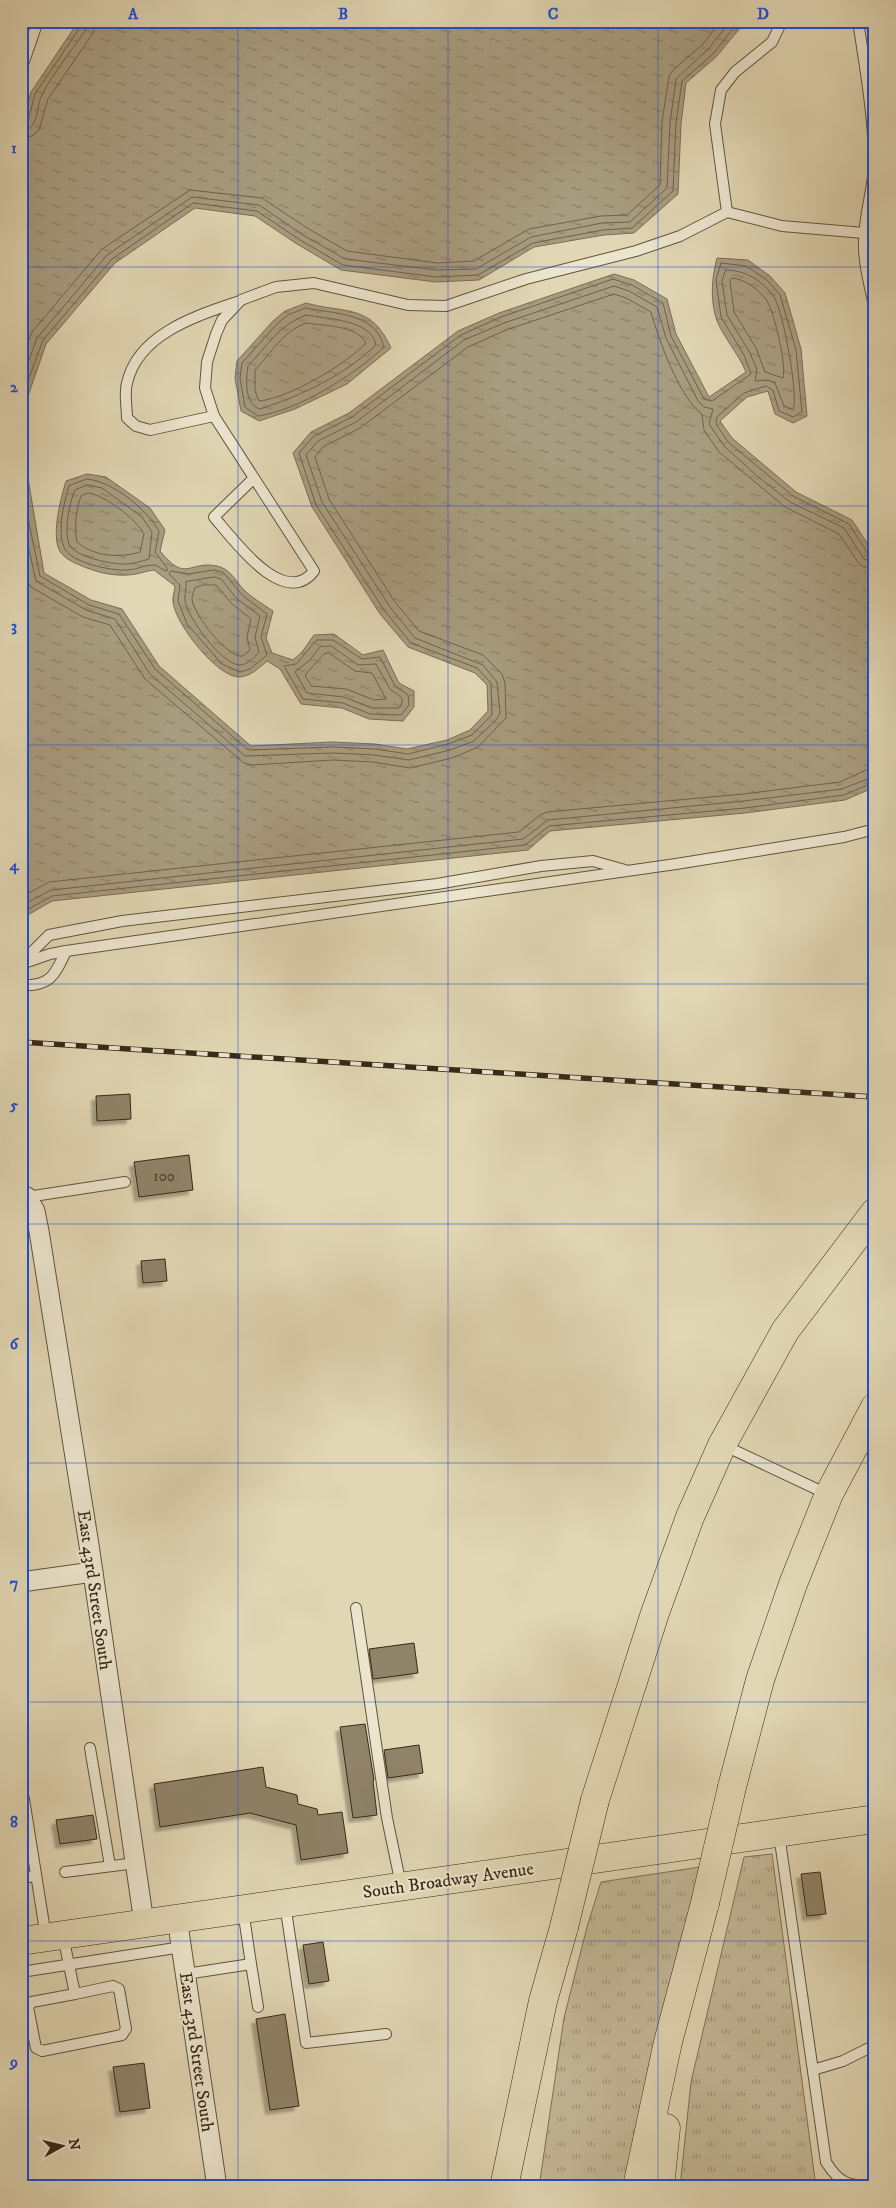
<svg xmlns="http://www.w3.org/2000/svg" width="896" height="2208" font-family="'IM FELL DW Pica',serif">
  <defs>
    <pattern id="grass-tufts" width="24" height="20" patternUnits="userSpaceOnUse" patternTransform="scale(1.25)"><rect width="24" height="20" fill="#c4b999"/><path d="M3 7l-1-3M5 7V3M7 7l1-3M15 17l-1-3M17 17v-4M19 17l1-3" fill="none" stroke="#a0967c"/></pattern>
    <pattern id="water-ripples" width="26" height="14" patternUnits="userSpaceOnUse" patternTransform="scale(1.25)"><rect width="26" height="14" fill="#a79c7f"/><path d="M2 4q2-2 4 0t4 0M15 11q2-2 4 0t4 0" fill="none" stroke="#897f67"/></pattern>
    <filter id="shadow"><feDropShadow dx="-4.5" dy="4.5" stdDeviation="1" flood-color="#0004"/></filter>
  </defs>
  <rect width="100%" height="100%" fill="#e1d7b4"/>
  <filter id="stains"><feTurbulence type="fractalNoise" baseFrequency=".004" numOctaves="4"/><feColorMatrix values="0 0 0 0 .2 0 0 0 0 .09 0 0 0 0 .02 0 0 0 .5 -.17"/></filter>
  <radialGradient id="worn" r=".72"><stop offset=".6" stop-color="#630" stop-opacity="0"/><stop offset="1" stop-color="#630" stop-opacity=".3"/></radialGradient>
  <g fill="url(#grass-tufts)" stroke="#7d7158">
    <path d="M772,1854L816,2187H680L691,2082L744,1857Z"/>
    <path d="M700,1867L625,2187H539L564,2018L587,1927L601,1882Z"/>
  </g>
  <g fill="url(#water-ripples)" stroke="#7a6e55">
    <path d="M746,21L716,57L686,83L681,124L678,194L634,233L604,235L534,247L479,280L436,282L341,270L297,244L255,216L195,208L115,263L46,344L28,396L24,455L44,573L91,600L122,609L159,666L251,746L332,742L375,744L407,749L447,740L470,730L488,711L487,685L475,673L408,647L380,614L312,507L293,453L311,432L349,413L458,331L499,313L614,274L634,280L667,299L676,334L709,397L746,372C739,354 722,336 716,318C710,298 712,277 717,258L748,260L770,276L785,293L801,349L807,416L793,423L775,414L768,391L747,397L720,421L732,438L796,492L852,520L875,555V787L845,800L745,813L550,831L528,850L52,901L21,919V128L31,92L78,22Z"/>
    <path d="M306,303C345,314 371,303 391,348L347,384L295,409L259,421L241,411L235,378L237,361L273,321L285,311Z"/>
    <path d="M87,474L106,477L150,508L165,530L160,551C187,584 188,560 217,566C231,569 236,582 245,591C254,599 264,605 273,611L266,638L272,653L293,660L302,652L314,635L334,634L363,655L383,650L399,683L414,691V707L403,721L369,719L342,708L301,704L280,669L267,661C259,668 251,676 240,677C217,678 175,623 173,602C172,597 175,591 175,586L154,570C145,571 137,575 128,575C114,576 100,573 87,568C77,564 68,561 61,553C50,539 61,497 66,481Z"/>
  </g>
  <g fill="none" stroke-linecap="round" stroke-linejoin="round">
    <g stroke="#6e624b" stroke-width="1">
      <path d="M21,124L28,121L35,94L81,26L82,21"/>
      <path d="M21,131C39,130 36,109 41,97C49,78 74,48 86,29L88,21"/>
      <path d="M21,138L32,136L39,130L48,99L93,33L96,21"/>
      <path d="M726,270C745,270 763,281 774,297C783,311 799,396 793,410L784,406L775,383L768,380L755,381L757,370L750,353L727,315L722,281Z"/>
      <path d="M732,278C745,279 760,290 767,301C774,311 787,367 783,378L765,372L756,348L734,312L730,281Z"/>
      <path d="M306,308C333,314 376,312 384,347C354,375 299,410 258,416L245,407L240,378L242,363L277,324L288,315Z"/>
      <path d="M306,315C326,319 371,319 376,345C343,376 303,395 260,409C244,404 246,380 248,366C267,346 279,325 306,315Z"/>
      <path d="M306,323C324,326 357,325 366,343C345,365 289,398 259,401L255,391V370C272,352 283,331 306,323Z"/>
      <path d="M21,359L32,332L102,249L190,190L262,198L307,228L347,251L437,263L474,261L529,229L601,216L627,215L660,185L662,122L669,76L674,69L703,44L721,21"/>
      <path d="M21,382L37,338L107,255L192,197L259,205L303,235L345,259L437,270L476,269L531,237L602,223L630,222L667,188L670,123L676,79L708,49L731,21"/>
      <path d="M21,425L23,394L43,340L112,259L193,203L257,211L300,240L343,265L436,277L478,275L533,243L603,230L632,228L673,191L676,123L682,81L713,54L739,21"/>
      <path d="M21,469L29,523L40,576L89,605L119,614L155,669L248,750L333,747L375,749L408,754L448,744L472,735L492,715L491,683L477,668L411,643L384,610L316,505L299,453L314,436L352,417L461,335L501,317L613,279L632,285L663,303L671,336L704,399L712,401L751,374L744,355L721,317L716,280L721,263L746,266L767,280L780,295L796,350L802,412L793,417L779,411L773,390L766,386L744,393L717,417L716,424L728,442L793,496L849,524L868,554L875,557"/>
      <path d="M87,479C114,482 145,508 159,531L155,552L167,568V571C161,570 159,565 153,565C144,565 136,570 127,570C112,571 70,563 64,547C57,530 64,503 69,486Z"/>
      <path d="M88,485L102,488L142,517L152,532L149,559C142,561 133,564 126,564C114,565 74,557 69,544C64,529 69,504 75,490Z"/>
      <path d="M89,493C106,496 136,519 144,534L140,552C120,558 94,557 77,542C74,528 76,509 81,496Z"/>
      <path d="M21,514L36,581L86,610L115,619L150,674L245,756L333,753L374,755L409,760L450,750L474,741L497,719L500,713L497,682L483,665L415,638L390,607L322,502L306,455L318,441L356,422L464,340L504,323L614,286L629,291L657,307L666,338L698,401L704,407L713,409L709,424L724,446L756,475L790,502L844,528L864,559L875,563"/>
      <path d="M21,555L26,579L31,587L83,617L110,625L145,679L244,763L252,765L333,760L373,762L410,768L452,758L478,747L506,718L505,683L502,674L483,655L419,631L395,602L329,499L315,457L323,447L360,428L468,347L506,330L614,294L626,298L651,312C658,338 680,399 702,414L704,430L719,452L785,507L839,534L860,565L875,571"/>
      <path d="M215,570L224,573L242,595L267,614L261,637L267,655L250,669L240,672L222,664L187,624L178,601L180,585L169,574L171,571L188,574Z"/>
      <path d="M214,577L221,579L237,599L260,616L255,637L259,652C255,657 247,665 240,665C222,665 188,618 185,601C184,595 187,588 186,582Z"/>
      <path d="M203,585H216L232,604L251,619L247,637L250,650L243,656C228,659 193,614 192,599C192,596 194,591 195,588Z"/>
      <path d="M317,640H333L362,659L380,657L395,686L408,695L409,705L401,715L370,714L343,703L303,699L284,666L296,664Z"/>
      <path d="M331,646L358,665L376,664L390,689L402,698V703L399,708H372L344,697L307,693L295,672L310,660L320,647Z"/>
      <path d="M329,653L355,671L372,673L386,699L374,700L346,689L311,686L305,675L324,654Z"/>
      <path d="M21,897L49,882L519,832L540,815L547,812L743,794L840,782L866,770L875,769"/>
      <path d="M21,906L51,890L523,839L548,820L744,801L842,789L875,776"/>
      <path d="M21,913L52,896L525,845L549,826L745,808L844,795L875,782"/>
    </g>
  </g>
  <g fill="#8f8369" stroke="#362917" filter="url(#shadow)">
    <path d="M130,1094L131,1119L97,1121L96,1096Z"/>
    <path d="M189,1155L193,1190L139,1197L134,1162Z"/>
    <path d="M165,1259L167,1281L143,1283L141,1261Z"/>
    <path d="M414,1643L418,1673L373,1679L369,1649Z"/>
    <path d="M365,1724L374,1780L373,1781L377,1815L353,1818L340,1727Z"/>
    <path d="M419,1745L423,1773L388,1778L384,1750Z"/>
    <path d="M263,1767L266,1787L297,1795L298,1804L317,1809L318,1815L342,1812L348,1853L301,1860L296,1825L250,1813L160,1827L154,1784Z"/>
    <path d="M93,1815L97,1839L60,1844L56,1820Z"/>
    <path d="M820,1872L826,1914L807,1916L801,1874Z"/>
    <path d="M323,1942L329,1981L309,1984L303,1945Z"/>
    <path d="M285,2014L299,2106L270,2110L256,2019Z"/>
    <path d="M144,2063L150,2108L120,2112L113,2067Z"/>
  </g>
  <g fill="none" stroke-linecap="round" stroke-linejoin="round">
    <defs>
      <g id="service">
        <path d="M782,21L772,42L735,72L721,90L715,124L727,212L782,226L864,233"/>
        <path d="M858,21C865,67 873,112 874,158C875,186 864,212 864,241C863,264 871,289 875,312"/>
        <path d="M21,70L38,21"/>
        <path d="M214,416L150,430L136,426L127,418C127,408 124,393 127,383C138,334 196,316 237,302"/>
        <path d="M254,478L214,517C233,539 284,610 314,571L214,416L205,388L207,362L216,334L222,320L241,300L276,287L314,283L408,305L446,306L526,279L636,251L680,236L727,212"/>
        <path d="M21,963L49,935L122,921L437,884L541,866L593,861L625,870"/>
        <path d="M21,964L50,954L66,951L676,864L844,837L875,829"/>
        <path d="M21,985C50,987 55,975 66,951"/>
        <path d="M27,1197L125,1182"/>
        <path d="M723,1445L827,1494"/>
        <path d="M356,1608L387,1818L401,1885"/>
        <path d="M90,1748L110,1866"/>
        <path d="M875,1761V1762"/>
        <path d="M21,1799H24L46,1937"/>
        <path d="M779,1834L826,2162C840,2185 849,2185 875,2187"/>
        <path d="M65,1872L136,1863"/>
        <path d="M21,1878L36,1876"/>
        <path d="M285,1904L306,2043L386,2034"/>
        <path d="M243,1910L251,1964"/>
        <path d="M63,1936L75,1994L32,2002L28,2007L36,2048L42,2051L122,2035L126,2029L119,1989L113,1986L75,1994"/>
        <path d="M21,1954L24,1972"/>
        <path d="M21,1972L182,1947"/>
        <path d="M186,1974L251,1964L258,2007"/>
        <path d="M813,2070L843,2061L875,2045"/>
      </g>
      <g id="minor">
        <path d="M21,1195L27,1197L35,1211L39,1231L89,1545L144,1923"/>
        <path d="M21,1582L93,1572"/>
        <path d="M177,1918L217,2187"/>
      </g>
      <path id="primary" d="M21,1941L875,1819"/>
      <g id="motorway">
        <path d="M732,1787L760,1680L793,1584L829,1494L875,1407"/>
        <path d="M595,1800L655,1613L690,1517L722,1445L785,1331L875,1212"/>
        <path d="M504,2187L543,2001L564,1927"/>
        <path d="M637,2187L668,2042L705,1903"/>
        <path d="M660,2187L666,2128"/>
      </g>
    </defs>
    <use href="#service" stroke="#61543e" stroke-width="12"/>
    <use href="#minor" stroke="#61543e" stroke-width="21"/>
    <use href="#primary" stroke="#362917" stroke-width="29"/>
    <use href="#motorway" stroke="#362917" stroke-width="29"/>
    <use href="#service" stroke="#ece5ce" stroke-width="10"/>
    <use href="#minor" stroke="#ece5ce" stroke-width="19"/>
    <use href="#primary" stroke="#e1d7b4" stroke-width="28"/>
    <use href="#motorway" stroke="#e1d7b4" stroke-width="28"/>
    <defs>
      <path id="rail" d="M21,1042L875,1097"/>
    </defs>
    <use href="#rail" stroke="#362917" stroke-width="5.5"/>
    <use href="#rail" stroke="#ece5ce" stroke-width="4" stroke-dasharray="11" stroke-linecap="butt"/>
    <defs>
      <g id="motorway-bridge">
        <path d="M705,1903L732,1787"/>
        <path d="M564,1927L595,1800"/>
      </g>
    </defs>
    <use href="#motorway-bridge" stroke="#362917" stroke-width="29" stroke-linecap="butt"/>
    <use href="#motorway-bridge" stroke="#e1d7b4" stroke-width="28"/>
  </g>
  <path fill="none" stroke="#1d4ed8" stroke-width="1" stroke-opacity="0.55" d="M238,21V2187M448,21V2187M658,21V2187M21,267H875M21,506H875M21,745H875M21,984H875M21,1224H875M21,1463H875M21,1702H875M21,1941H875"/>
  <g text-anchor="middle" stroke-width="4" stroke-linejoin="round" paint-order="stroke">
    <g font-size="15" fill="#4c402c">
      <text x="164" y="1181">100</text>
    </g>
    <g font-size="18" fill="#362917" stroke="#ece5ce">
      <text transform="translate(95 1590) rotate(82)" y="6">East 43rd Street South</text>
      <text transform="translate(448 1880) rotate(-8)" y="6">South Broadway Avenue</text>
      <text transform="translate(197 2052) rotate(82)" y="6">East 43rd Street South</text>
    </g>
  </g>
  <rect width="896" height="2208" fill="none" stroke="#e1d7b4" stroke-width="55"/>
  <g transform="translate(62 2146) rotate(82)" stroke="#ece5ce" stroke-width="4" paint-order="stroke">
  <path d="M0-4L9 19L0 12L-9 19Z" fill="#362917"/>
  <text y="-8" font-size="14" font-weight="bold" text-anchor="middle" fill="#362917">N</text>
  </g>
  <rect x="28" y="28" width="840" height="2152" fill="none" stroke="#1d4ed8" stroke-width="2"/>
  <g font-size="16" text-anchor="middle" font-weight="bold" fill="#1d4ed8">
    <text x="133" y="19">A</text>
    <text x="343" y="19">B</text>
    <text x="553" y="19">C</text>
    <text x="763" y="19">D</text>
    <text x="14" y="153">1</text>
    <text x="14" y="392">2</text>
    <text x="14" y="631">3</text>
    <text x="14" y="870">4</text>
    <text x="14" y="1110">5</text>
    <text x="14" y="1349">6</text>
    <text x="14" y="1588">7</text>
    <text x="14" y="1827">8</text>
    <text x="14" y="2067">9</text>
  </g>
  <rect width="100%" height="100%" filter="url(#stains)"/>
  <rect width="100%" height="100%" fill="url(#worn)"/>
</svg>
